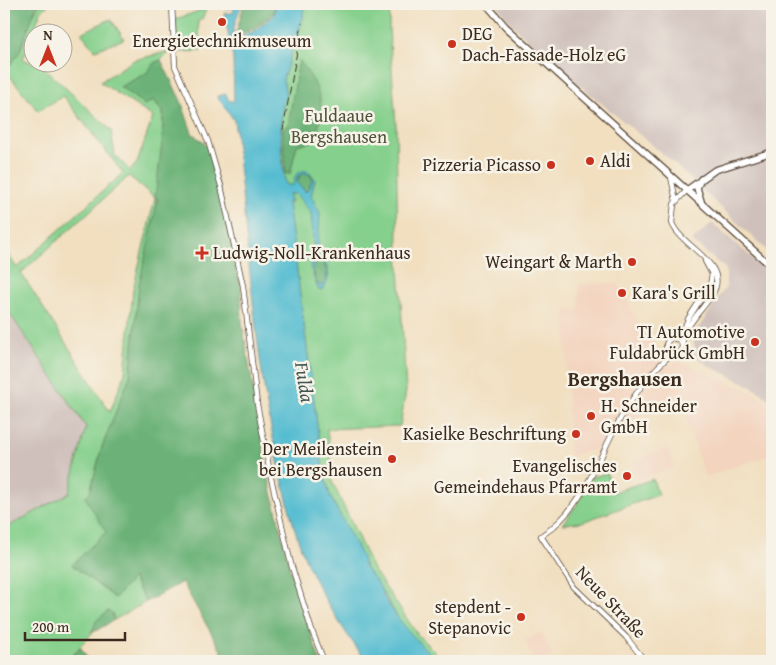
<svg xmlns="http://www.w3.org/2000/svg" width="776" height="665" font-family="'Gentium Book Plus',serif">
  <rect width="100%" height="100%" fill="#f7f3e8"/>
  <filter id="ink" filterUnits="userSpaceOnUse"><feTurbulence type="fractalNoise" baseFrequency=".02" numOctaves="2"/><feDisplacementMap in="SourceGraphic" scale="10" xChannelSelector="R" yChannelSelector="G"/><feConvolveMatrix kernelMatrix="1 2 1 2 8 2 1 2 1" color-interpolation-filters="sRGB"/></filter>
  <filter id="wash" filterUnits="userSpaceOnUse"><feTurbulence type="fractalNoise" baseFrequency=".0096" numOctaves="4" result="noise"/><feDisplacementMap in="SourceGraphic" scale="20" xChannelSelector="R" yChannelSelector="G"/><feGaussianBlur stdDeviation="1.12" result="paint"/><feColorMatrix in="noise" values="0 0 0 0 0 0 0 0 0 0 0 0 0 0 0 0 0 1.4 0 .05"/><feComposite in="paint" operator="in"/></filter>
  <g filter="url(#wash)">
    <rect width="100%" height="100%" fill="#f1dfc0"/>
    <g fill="#f3d4bf">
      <path d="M618,283L641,327L660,350V355L669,367L677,361L745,389L757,395L772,408V454L705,477L682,405L622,423L616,421L604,447L569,457L565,310H579V284Z"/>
      <path d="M668,448L674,468L637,480L631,462Z"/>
      <path d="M541,632L553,656L542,661H534L524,640Z"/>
    </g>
    <g fill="#cfc0bb">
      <path d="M496,4H772V255L668,158L563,72L513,26Z"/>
      <path d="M712,223L772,275V401L751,386L709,366L696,356L693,336L726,287V269L692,241Z"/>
      <path d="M4,305L86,427L69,493L4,529Z"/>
    </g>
    <g fill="#86d08d" stroke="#607d56" fill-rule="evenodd">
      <path d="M40,4H47V6L41,11L23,59L43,67L111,130L115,155L130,171L137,163L153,117L100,82L134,60L170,51L161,60L154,63L147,73L120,87L154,100L163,112V135L155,221L139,285L130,376L102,447L90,492L106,532L146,602L114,620L112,613L91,631L92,633L68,661H4V529L69,493L86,427L4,305V248L17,268L123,173L63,96L38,111L9,75L4,104C4,95 2,82 4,73C6,66 37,6 40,4ZM129,176L155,198L133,290L125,373L110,412L21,273Z"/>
      <path d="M304,4H390L389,29L396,125L398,249L406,391L400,426L327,429L334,478L331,479L373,569L418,635L444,661H438C428,652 418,643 409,634C397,621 382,584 371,578L330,496L323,470L288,204L291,202C290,195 290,187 285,182C284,162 277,111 286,95L283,79L303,18Z"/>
      <path d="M207,8L202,19L198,20L201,51L177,52L176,19Z"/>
      <path d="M111,19L124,39L95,50L81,33Z"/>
      <path d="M607,473L613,492L653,479L658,495L582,522L562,524L576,506L592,477Z"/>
    </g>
    <g fill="#6cb278" stroke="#546e4b">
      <path d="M8,4H40L36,7L20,51L4,74V8Z"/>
      <path d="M244,4H275L274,13L255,28L240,35L236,33Z"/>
      <path d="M161,60L181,101L192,133L207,146L219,187L241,287L242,323L268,475L290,570L320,661H227L182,582L146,602L133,578L115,598L72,565L106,532L85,497L90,492L102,447L130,376L139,285L158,199L155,198L163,135V112L154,100L145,105L120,87L147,73L154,63Z"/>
      <path d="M299,60C321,89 327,105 314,141L297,145L290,174H286L283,128L288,126Z"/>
      <path d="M301,173H308L313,179L307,192L297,183Z"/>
      <path d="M320,258C327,267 331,278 321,286L315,282L313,268L316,259Z"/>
      <path d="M108,611L112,613L114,620L92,633L96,621Z"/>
      <path d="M81,648L89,661H68Z"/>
    </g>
    <path fill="#53bcd0" stroke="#477377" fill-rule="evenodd" d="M227,4H242C236,19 230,33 236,49L235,35L240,37L254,31L274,15L276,4H304L303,18L283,79L286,95C278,109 281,168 286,185H293L296,175L301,171H308L315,179L311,196L320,213L318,252C327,264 334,276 322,290L318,289L310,266L314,251L311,213L296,194H289L290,201L288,202L323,470L330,496L362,557C363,571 371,573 377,582C381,587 382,594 386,600C400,623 418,643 438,661H366C342,628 318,592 303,553C292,525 286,495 279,466C253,352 248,236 234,120L218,98V96L226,94L229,101H234L233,58L224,13H233L234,9L232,7L227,9ZM305,173L311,175L313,179L306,192L297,183L298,176ZM320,258C327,267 331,278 321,286L315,282L313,268L316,259Z"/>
  </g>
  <g filter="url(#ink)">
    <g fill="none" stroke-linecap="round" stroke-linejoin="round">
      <defs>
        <g id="minor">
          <path d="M172,4L175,66L208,141L221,186L243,286L257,404L271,478L291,564L312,631L324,661"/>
          <path d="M671,177L676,201"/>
          <circle cx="674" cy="346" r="8"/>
          <path d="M676,339L682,334L688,319L710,285L712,274L705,261"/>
          <path d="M682,345C684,325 703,310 713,293C730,263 681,247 672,223L674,204L687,190"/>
          <path d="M645,661L626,637L574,587L541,536C579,512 595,468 614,430C628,404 649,372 672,354"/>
        </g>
        <g id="major">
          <path d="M486,4L506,27L772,267"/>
          <path d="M701,179L697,188L701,201"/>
          <path d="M687,190L715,170L772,152"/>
        </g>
      </defs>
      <use href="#minor" stroke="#564536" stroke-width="6"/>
      <use href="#major" stroke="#564536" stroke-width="8"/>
      <use href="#minor" stroke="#fff" stroke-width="4.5"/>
      <use href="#major" stroke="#fff" stroke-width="5.5"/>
      <path stroke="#3b2a1e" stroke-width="1" stroke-dasharray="8 4" stroke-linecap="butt" d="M283,130L302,23"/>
    </g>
  </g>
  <g fill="#c8321e" stroke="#f7f3e8" stroke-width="2">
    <circle cx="222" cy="22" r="5"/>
    <circle cx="452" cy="44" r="5"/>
    <circle cx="590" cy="161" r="5"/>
    <circle cx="551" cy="165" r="5"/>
    <path d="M199.5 245.5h5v5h5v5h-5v5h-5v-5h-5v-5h5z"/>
    <circle cx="632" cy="262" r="5"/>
    <circle cx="622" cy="293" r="5"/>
    <circle cx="755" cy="342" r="5"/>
    <circle cx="591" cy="416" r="5"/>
    <circle cx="576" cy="434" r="5"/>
    <circle cx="392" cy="459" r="5"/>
    <circle cx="627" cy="476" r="5"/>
    <circle cx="521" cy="617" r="5"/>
  </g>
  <g text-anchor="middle" stroke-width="5" stroke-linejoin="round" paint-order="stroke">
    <g font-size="18" fill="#3b2a1e" stroke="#f7f3e8" text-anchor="end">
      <text x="462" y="40" text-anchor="start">DEG<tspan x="462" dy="21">Dach-Fassade-Holz eG</tspan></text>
      <text x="222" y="47" text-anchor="middle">Energietechnikmuseum</text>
      <text x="600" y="167" text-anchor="start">Aldi</text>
      <text x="541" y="171">Pizzeria Picasso</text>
      <text x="213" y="259" text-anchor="start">Ludwig-Noll-Krankenhaus</text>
      <text x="622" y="268">Weingart &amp; Marth</text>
      <text x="632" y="299" text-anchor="start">Kara's Grill</text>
      <text x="745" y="338">TI Automotive<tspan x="745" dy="21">Fuldabrück GmbH</tspan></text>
      <text x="601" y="412" text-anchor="start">H. Schneider<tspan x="601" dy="21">GmbH</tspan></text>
      <text x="566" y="440">Kasielke Beschriftung</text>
      <text x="382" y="455">Der Meilenstein<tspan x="382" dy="21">bei Bergshausen</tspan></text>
      <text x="617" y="472">Evangelisches<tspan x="617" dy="21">Gemeindehaus Pfarramt</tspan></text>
      <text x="511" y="613">stepdent -<tspan x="511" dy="21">Stepanovic</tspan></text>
    </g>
    <g font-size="18" fill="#4e543a" stroke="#f7f3e8">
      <text x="339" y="122">Fuldaaue<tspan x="339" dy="21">Bergshausen</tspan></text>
    </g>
    <g font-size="18" fill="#3b2a1e" stroke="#f7f3e8">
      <text transform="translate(611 602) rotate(46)" y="6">Neue Straße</text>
    </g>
    <g font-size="19" font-style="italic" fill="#425653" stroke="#f7f3e8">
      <text transform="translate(305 382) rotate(81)" y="7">Fulda</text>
    </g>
    <g font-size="20" font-weight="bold" fill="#3b2a1e" stroke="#f7f3e8">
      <text x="625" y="386">Bergshausen</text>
    </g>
  </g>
  <rect width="776" height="665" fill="none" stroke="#f7f3e8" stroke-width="20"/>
  <g transform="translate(48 48)"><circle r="24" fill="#f7f3e8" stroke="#aca397"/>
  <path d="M0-4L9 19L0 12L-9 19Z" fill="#c8321e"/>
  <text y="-8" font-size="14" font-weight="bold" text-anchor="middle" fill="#3b2a1e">N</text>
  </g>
  <path d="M25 632v8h100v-8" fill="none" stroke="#3b2a1e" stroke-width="2.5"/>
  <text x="32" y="632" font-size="15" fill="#3b2a1e" stroke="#f7f3e8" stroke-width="4" paint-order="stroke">200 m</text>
</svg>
